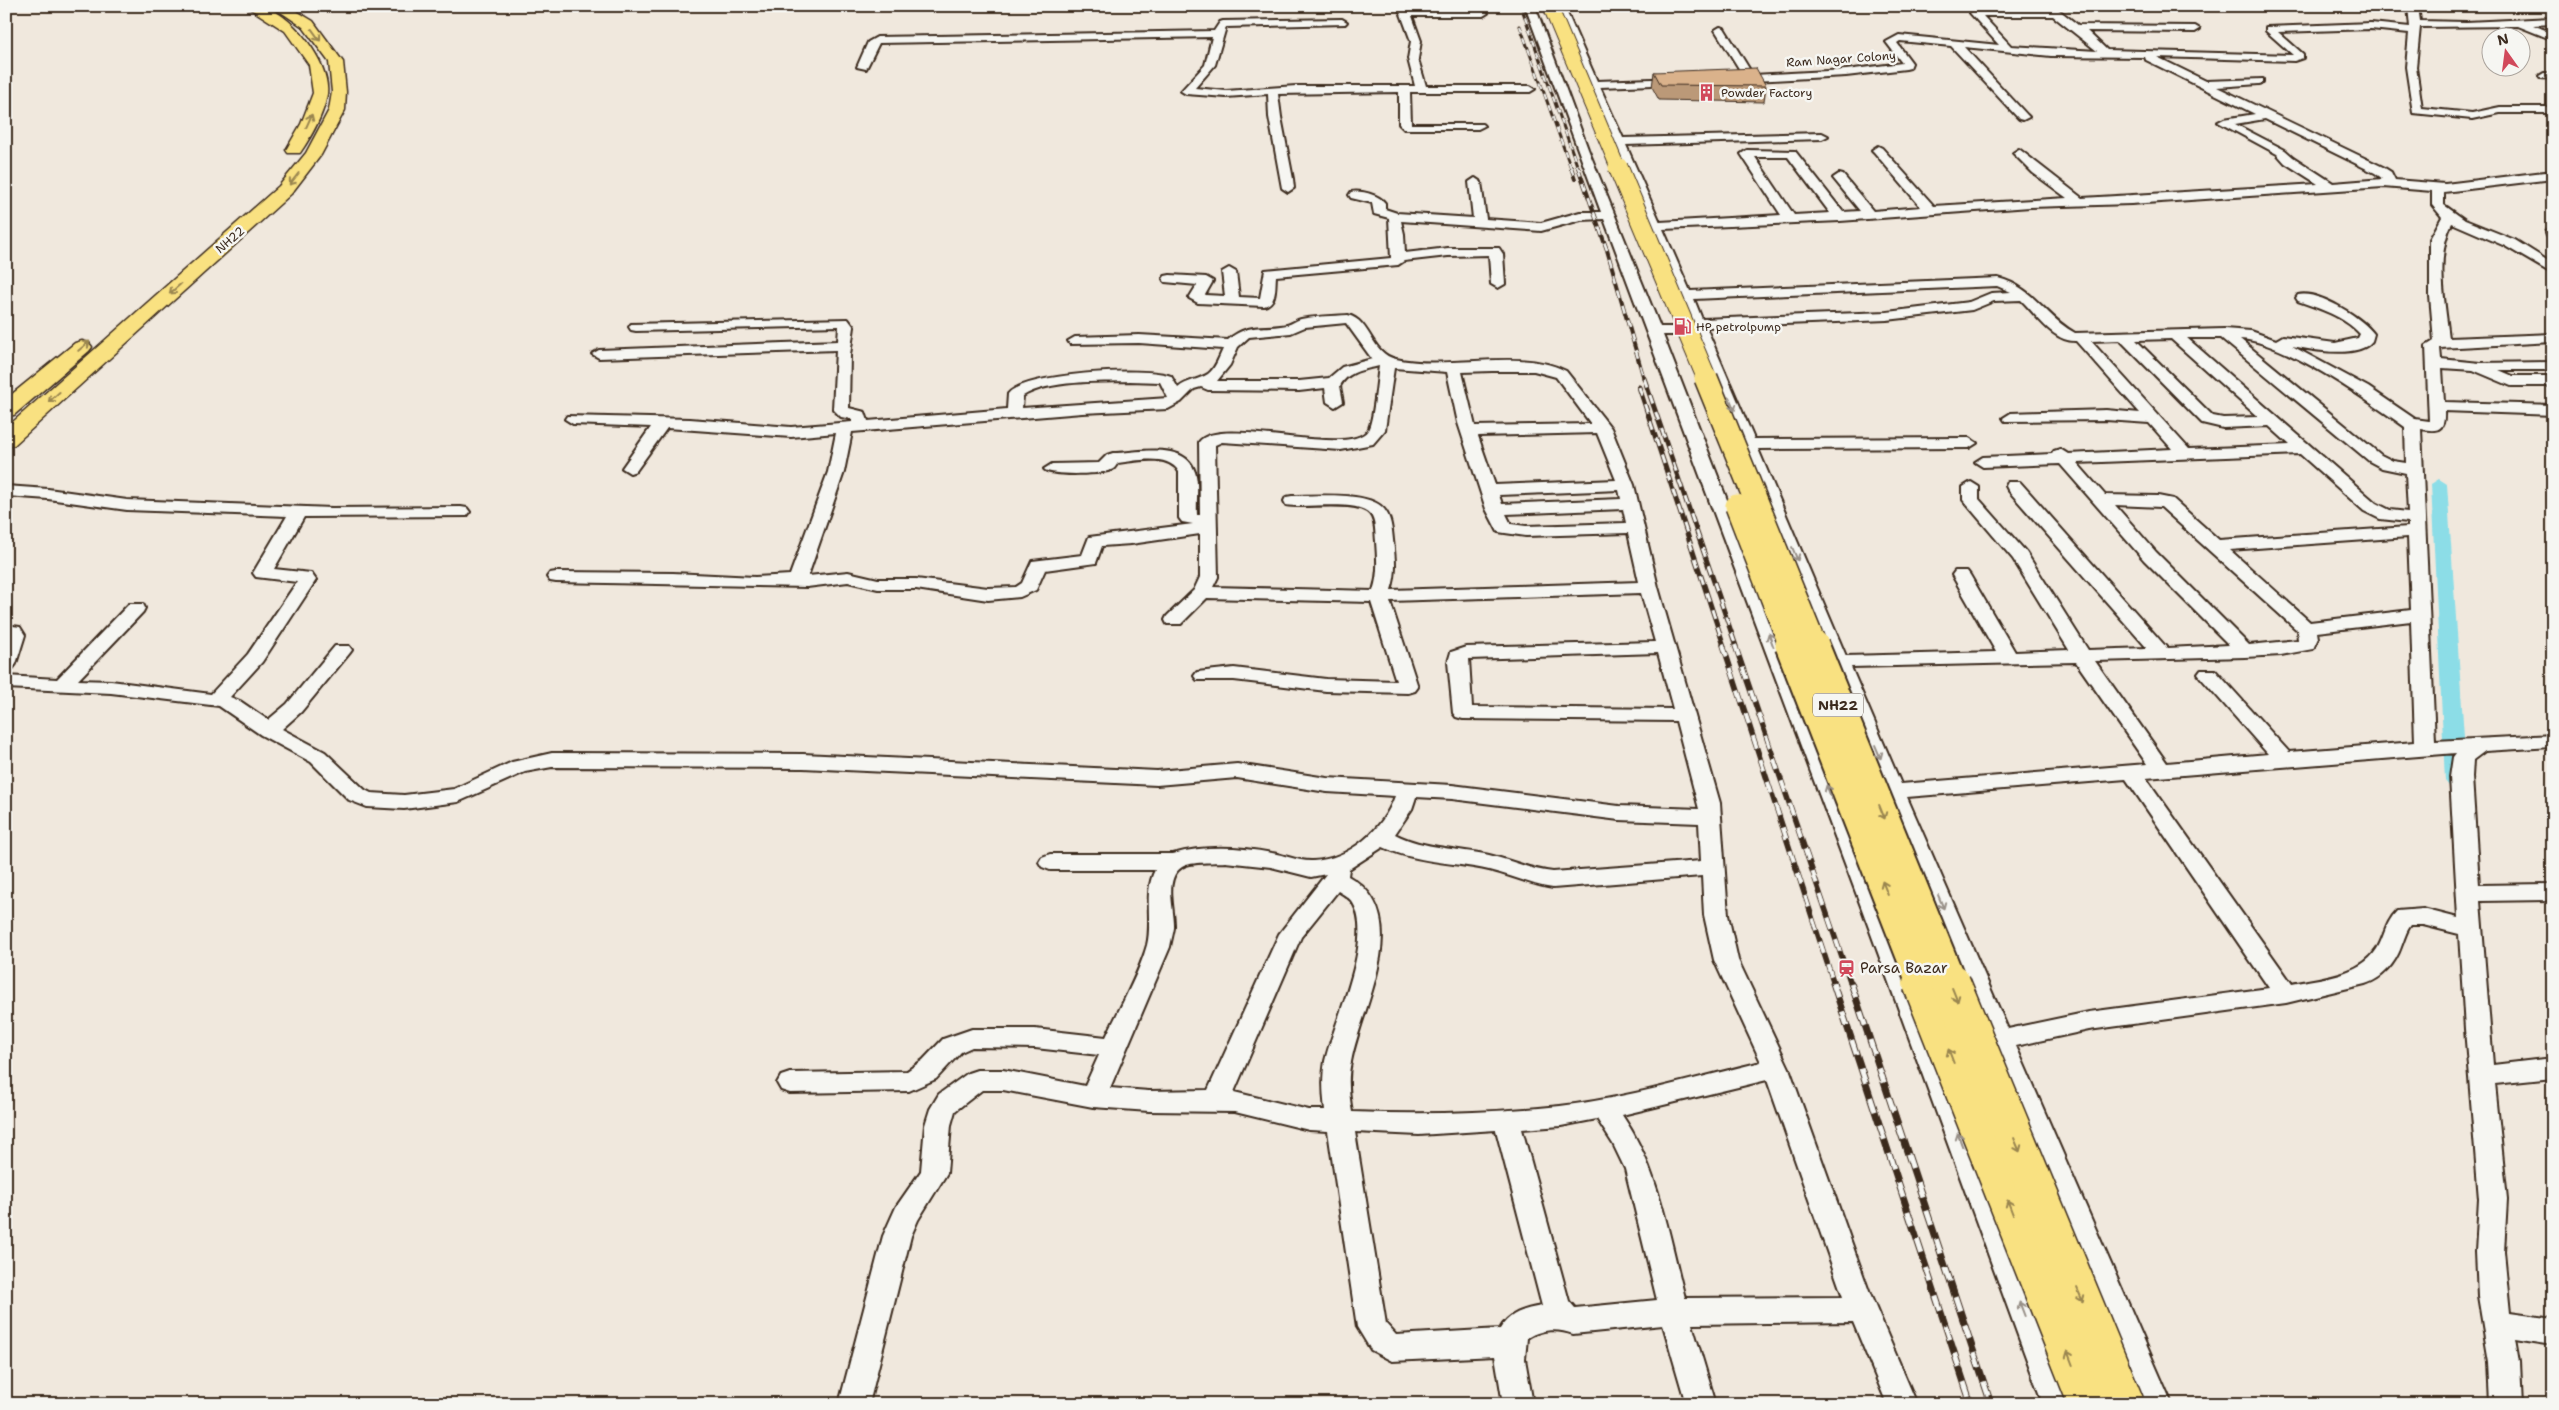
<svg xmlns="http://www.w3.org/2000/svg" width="2559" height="1410" font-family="'Shantell Sans',sans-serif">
  <rect width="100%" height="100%" fill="#f0e8dd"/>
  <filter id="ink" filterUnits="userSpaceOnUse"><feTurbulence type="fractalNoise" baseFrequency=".02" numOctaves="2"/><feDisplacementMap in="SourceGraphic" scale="10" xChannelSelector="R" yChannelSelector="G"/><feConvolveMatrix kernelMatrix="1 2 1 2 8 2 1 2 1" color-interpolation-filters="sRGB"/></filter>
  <g filter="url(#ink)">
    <path fill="#a4e2a9" stroke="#708664" d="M2063,6H2248L2252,10H2068Z"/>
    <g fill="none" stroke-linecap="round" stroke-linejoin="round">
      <path fill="#8cdde7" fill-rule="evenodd" d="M2439,479L2447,484L2467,781L2463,786L2456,788L2449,786L2445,781L2431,484Z"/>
      <defs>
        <g id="minor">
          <path d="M1398,6H1408L1409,10H1483L1488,13L1483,16H1412L1421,41L1418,59L1426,86H1530L1535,89L1530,92H1410L1411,124H1482L1484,126L1478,129H1404L1399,124V92L1278,94L1281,117L1293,179L1294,188L1288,192L1282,188L1269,117L1268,94L1226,97L1186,94L1181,91L1205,65L1212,37L879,43L866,69L857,67L868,42L877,37L1214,31L1220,22L1223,21L1342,19L1347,22L1345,24L1226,27L1215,65L1195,88L1226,91L1296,86H1415L1408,59L1411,41Z"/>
          <path d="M1525,6H1535L1588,149L1660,327H1691L1554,6H1564L1597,81L1679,78L1684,81L1679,84L1600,87L1623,138L1822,133L1828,136L1822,139L1626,145L1660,222L1781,215L1741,154L1747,150L1795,151L1843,212L1860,211L1833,178L1839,174L1843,175L1873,211L1921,207L1874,152L1872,150L1878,146L1882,148L1934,206L2067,198L2033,173L2013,153L2019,149L2082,198L2318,184L2285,163L2277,154L2218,122L2224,119L2255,114L2146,60L2145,57L2051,56L1964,47L2027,115L2029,117L2023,120L2019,119L1951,46L1900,41L1897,43L1912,63L1910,68L1906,69L1846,76L1735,82L1730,79L1731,77L1743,75L1715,30L1720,27L1724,28L1753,75L1846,70L1902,63L1886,42L1899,35L1999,45L1970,13L1975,10H2047L2043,6H2054L2078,25L2195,26L2200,29L2195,32L2087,31L2107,50L2293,55L2266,31V27L2371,23L2410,27L2408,6H2418L2420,21L2466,22L2553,18V24L2533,25L2553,33V40L2518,26L2420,27L2416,67L2422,108L2472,113L2500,107H2553V113H2500L2472,119L2413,113L2406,67L2409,33L2371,29L2278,32L2303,54V58L2294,61L2157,57L2206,81L2263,79V83L2259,84L2217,87L2383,167L2391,172L2395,180L2445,184L2553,171V179L2444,192V205L2465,220L2515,240L2553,264V274L2505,246L2452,223C2435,256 2445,303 2449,338L2553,334V342L2440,348L2441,359L2480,363L2553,362V370H2499L2513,376H2553V386H2511L2473,370L2442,368L2444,402L2553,405V415L2444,411C2445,430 2439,432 2421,429L2435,741L2553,735V747L2485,751L2473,760L2472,777L2479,885L2553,884V900L2480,901L2493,1065L2553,1058V1078L2495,1084L2507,1199L2504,1252L2510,1313L2553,1319V1345L2515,1339L2519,1362L2521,1404H2491L2489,1362L2478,1296L2476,1252L2479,1199L2465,1029L2459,934L2423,925H2411C2406,931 2404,940 2401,947C2395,964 2382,979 2365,984L2286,1003L2089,1030L2016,1046L2172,1404H2142L1840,689L1695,335H1663L1886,909L2073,1404H2043L1862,909L1604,219L1581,220L1541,231L1401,221L1404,234L1405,253L1448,248H1499L1503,254L1505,284L1498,288L1491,284L1489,255L1448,256L1404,261L1398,265L1276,276C1275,288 1277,303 1264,306L1198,303L1189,298L1197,285L1165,282L1163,279L1165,276L1170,275L1206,277L1213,281L1205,295L1225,296L1222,272L1229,268L1236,272L1239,297L1260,298L1265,270L1391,258L1389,218L1374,214L1372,203L1351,198L1349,195L1351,192C1361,190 1379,195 1385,203V209L1397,213L1473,218L1469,182L1475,178L1481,182L1486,219L1541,223L1580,212H1601ZM1983,16H2053L2097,51L2011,46ZM2265,119L2375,173L2383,179L2333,183L2293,157L2285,150L2235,124ZM1755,157H1788L1830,213L1794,215ZM2383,187L2432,191V205L2442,217L2430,239V296L2434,341L2426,346L2429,421L2415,419L2368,387L2292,346C2311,350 2359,359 2372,341L2374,334C2363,318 2318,290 2298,295L2296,298L2298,301C2320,309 2344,316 2360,334L2358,338L2335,343L2283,336L2276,340L2251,331L2224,329L2075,333C2044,316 2034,287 1998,278L1690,291L1663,229L1840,221L2030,207L2131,204ZM1997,286L2011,292L1991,293L1969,302L1887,312L1702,319L1694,299ZM2021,300C2036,314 2053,342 2076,341L2140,413L2106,410L2011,413L2003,418L2005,421L2106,420L2149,423L2172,449L2068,454L2060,449L2054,451L2052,454L1983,457L1975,462L1983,467L2060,464L2144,560L2229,645L2167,648L2020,482H2008L2006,486L2008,490L2147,648L2088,650L2026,552L1979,499V487L1971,482L1963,487V500L2013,559L2069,650L2015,652L1970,575L1967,571H1955L1952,575L1996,652L1846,656L1758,449L1969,448L1977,443L1969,438L1754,439L1706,327L1887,320L1972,310L1994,301ZM2187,338H2221L2369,461L2382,468L2406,473L2408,512L2390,510L2376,503ZM2171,339L2258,417L2223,418L2213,416L2136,340ZM2240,339C2284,341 2368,401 2405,427L2406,463L2393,461L2381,455ZM2120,340L2202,423L2223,428L2269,426L2290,445L2189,449L2091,341ZM2300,454L2364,511L2380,519L2408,522V527L2219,540L2173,499L2158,496L2105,495L2077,463ZM2115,505L2161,507L2297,630L2298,640L2249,645L2156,552ZM2408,537L2411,610L2310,622L2230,550ZM2411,621L2415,742L2289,752L2215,670H2201L2198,674L2201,678L2268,754L2167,763L2095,661L2245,657L2281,655L2313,649L2318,638L2317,632ZM2076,662L2147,764L1901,784L1851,667ZM2456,753L2453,757L2450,777L2458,918L2423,909L2397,911C2385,923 2385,936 2377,949C2360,976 2320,978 2292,984L2146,778ZM2126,779L2269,988L2089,1012L2008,1029L1907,797Z"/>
          <path d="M2544,73H2553V79L2540,78L2539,76Z"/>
          <path d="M2552,229L2553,237L2547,236L2546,233L2547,230Z"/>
          <path d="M1348,315C1371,321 1371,354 1396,359C1449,371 1519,347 1566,371L1611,428L1634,485L1658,587L1720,803L1728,915L1738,960L1789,1068L1870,1294L1917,1404H1887L1853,1322L1692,1324L1716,1404H1686L1663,1325L1573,1334C1558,1328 1541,1329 1527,1338L1525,1359L1533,1404H1503L1495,1356L1392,1361L1371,1350L1357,1327L1328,1131L1309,1130L1235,1112L1149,1111L1093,1107L1003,1090H982L955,1111L951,1125L947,1173L918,1220L911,1236L869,1404H839L883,1236L896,1207L921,1171L925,1125L930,1109L939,1094L968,1073L977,1070H1003L1085,1086L1099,1055L1035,1048L972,1047L961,1052L936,1079L909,1091L790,1093L781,1090L777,1083L781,1076L790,1073L907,1071L923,1060L943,1039L972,1029H1035L1106,1037C1119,1009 1139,974 1147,945C1153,921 1143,893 1155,870H1050L1042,867L1039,862L1042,857L1050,854H1173C1205,845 1240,847 1272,853C1285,855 1300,862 1313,861C1350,859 1383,830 1395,796L1327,792L1237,778L1157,785L803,768L552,767L525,772L458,802L404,809L367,807L349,800L311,762L261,735L219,706L111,693L6,688V676L57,679L129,604H143L145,608L143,612L78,680L111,681L211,694L248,654L297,582L256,577L253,573L287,516L127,510L48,499L6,496V486L48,489L127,500L332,508L461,507L467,508L470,512L467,516L304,517L274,569L311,573L316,580L262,662L230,697L240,701L268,720L287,704L335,646H349L352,650L349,654L301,712L282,729L325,752L365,790L371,793L404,795L454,789L512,762L552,753L803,754L1157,771L1237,764L1327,778L1452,785L1619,806L1699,809L1676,721L1463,719L1456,717L1453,713L1448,662L1451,652L1466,647L1655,642L1641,593L1390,601L1418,687L1415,691L1408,693L1326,691L1234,680H1197L1194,676L1197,672L1234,668L1326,679L1396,681L1371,602L1207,598L1181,624H1167L1165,620L1167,616L1194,590L1200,577V534L1131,544L1102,546L1096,563L1045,570L1036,590L1020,597L988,600L916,589H878L848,582L807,587L556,582L550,581L547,577L550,573L556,572L673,573L755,577L790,575L828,472L836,433L791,437L667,428L636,471L630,473L622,468L651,427L573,424L565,419L567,416L690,419L791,427L852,422V419L841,417L833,409L836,350L599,358L592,354L599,350L838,341L839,326L636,331L631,330L629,327L631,324L848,319L854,327L850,355L849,408L865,412L868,421L1007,409L1008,394C1023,373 1147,366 1171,376L1178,388C1187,380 1199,380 1208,374C1216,368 1219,357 1223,349L1139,343L1070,344L1068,341L1075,337L1139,335L1228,340C1248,322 1263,330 1287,325C1292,324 1296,320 1301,319C1316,316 1333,316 1348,315ZM1346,323L1372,359L1342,367L1329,378L1299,381H1217L1230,365L1238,347L1249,337L1291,333L1305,327ZM1379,366C1377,379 1374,421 1368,430C1350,459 1218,414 1199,442L1200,515H1197C1196,502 1199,483 1195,472C1185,440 1136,453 1113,453L1107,455L1099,463L1052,464L1044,469C1049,476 1105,475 1113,469C1115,468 1116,465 1118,463C1136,461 1168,453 1179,472V518L1182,522L1193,524L1089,537L1082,555L1032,561L1022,583L1016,587L988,588L916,579H878L848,572L808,576L844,472L852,432L1082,413L1168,409L1181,402L1194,389L1201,387L1208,390L1299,391L1325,388L1327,402L1335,407L1343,402L1340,386C1348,371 1363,370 1379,366ZM1394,368L1447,372L1458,423L1486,509L1498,532L1526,536L1628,533L1639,582L1391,590C1397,572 1395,558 1393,540C1392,529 1391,516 1383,508C1367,491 1314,496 1292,496L1286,497L1284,501L1286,505C1305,509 1357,499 1370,514C1376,520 1375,533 1376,541C1377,559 1379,573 1373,591L1213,587L1218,577L1215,445L1222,442L1341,450L1373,444L1385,430ZM1492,371H1534L1556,377L1591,424L1475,426L1462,372ZM1130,381L1160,382L1168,398L1022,408L1023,396C1048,380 1100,382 1130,381ZM1597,433L1616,480L1495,485L1478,436ZM1619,490L1621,499L1502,504L1499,495ZM1623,509L1626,523L1526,526L1511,524L1506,514ZM1658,653L1673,709L1472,707L1469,659ZM1416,797L1452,799L1619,820L1699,823L1701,861L1553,872C1531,870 1511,860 1489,855C1458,848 1424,849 1395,834L1412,809ZM1383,847C1416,863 1454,862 1489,870C1511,875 1531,885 1553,888L1702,876L1704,915L1714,960L1761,1062C1695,1078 1628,1098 1560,1106C1491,1113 1421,1115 1352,1112C1349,1095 1347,1078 1351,1062C1361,1006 1417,914 1348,876L1349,869ZM1225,862L1271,867L1311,877L1326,874L1279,934L1208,1090L1149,1091L1110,1088L1170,947C1171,941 1173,934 1174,928C1175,910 1163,879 1182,867C1192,861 1213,863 1225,862ZM1338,891C1343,894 1350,898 1353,903C1375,940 1334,1021 1325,1061C1322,1077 1323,1094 1325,1110H1309L1234,1092L1301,937ZM1767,1080L1843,1297L1685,1298C1669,1236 1659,1169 1622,1115ZM1597,1119L1613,1144L1625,1169L1657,1300L1575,1308L1569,1301L1522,1129L1561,1126ZM1496,1130L1542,1306C1524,1309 1509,1313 1500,1329L1396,1335L1386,1324L1355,1132L1419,1135Z"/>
          <path d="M6,625L20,627L25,635L16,664L13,668L6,670Z"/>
        </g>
        <g id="highway">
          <path d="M246,6C250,6 256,5 261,6C291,12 331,63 327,94C324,114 311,137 300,153H288L286,150L301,124L313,93L309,65L285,31Z"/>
          <path d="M272,6H288L313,21L343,62L346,92L345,110L321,155L291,194L14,445L6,447V428L279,186L306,153L329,110L332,92L329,62L303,27Z"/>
          <path d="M82,341L89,343L92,347L89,351L14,415L6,416V399L75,343Z"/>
        </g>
      </defs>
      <use href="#minor" stroke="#3b2a1e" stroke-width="4"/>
      <use href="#highway" stroke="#3b2a1e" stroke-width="3"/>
      <use href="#minor" fill="#f6f6f2" fill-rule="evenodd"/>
      <use href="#highway" fill="#f9e181" fill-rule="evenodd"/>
      <defs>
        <g id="rail-far4">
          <path d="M1521,6L1578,168"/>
          <path d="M1520,26L1571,168"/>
        </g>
        <g id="rail-far3">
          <path d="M1571,167L1575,179"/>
          <path d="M1578,167L1607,250L1644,379"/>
        </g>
        <g id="rail-far2">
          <path d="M1644,378L1736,646"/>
          <path d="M1639,387L1724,646"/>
        </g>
        <g id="rail-far1">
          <path d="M1723,645L1834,984"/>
          <path d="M1735,645L1851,984"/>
        </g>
        <g id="rail">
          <path d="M1833,983L1971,1404"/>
          <path d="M1851,983L1991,1404"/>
        </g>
      </defs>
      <use href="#rail-far4" stroke="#3b2a1e" stroke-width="3"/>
      <use href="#rail-far3" stroke="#3b2a1e" stroke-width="4"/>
      <use href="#rail-far2" stroke="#3b2a1e" stroke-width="5"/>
      <use href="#rail-far1" stroke="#3b2a1e" stroke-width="5.5"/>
      <use href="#rail" stroke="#3b2a1e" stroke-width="7"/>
      <use href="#rail-far4" stroke="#f6f6f2" stroke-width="2" stroke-dasharray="6" stroke-linecap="butt"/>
      <use href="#rail-far3" stroke="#f6f6f2" stroke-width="2.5" stroke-dasharray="8" stroke-linecap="butt"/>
      <use href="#rail-far2" stroke="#f6f6f2" stroke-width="3" stroke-dasharray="9" stroke-linecap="butt"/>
      <use href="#rail-far1" stroke="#f6f6f2" stroke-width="4" stroke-dasharray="12" stroke-linecap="butt"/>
      <use href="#rail" stroke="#f6f6f2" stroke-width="5" stroke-dasharray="15" stroke-linecap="butt"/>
      <defs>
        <path id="highway-bridge-far4" d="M1550,6L1618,168"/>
        <path id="highway-bridge-far3" d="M1618,167L1707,379"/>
        <g id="highway-bridge-far2">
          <path d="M1706,378L1815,646"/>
          <path d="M1737,506L1791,646"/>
        </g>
        <g id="highway-bridge-far1">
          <path d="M1790,645L1922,984"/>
          <path d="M1814,645L1952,984"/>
        </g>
        <g id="highway-bridge">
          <path d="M1922,983L2088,1404"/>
          <path d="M1951,983L2125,1404"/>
        </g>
      </defs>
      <use href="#highway-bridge-far4" stroke="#3b2a1e" stroke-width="16" stroke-linecap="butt"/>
      <use href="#highway-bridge-far3" stroke="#3b2a1e" stroke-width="21" stroke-linecap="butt"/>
      <use href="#highway-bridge-far2" stroke="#3b2a1e" stroke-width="26" stroke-linecap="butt"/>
      <use href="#highway-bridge-far1" stroke="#3b2a1e" stroke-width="33" stroke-linecap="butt"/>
      <use href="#highway-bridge" stroke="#3b2a1e" stroke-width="41" stroke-linecap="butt"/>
      <use href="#highway-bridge-far4" stroke="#f9e181" stroke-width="14"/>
      <use href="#highway-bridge-far3" stroke="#f9e181" stroke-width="19"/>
      <use href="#highway-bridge-far2" stroke="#f9e181" stroke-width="23"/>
      <use href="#highway-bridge-far1" stroke="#f9e181" stroke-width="29"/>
      <use href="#highway-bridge" stroke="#f9e181" stroke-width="38"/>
    </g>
    <path fill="#bb9978" stroke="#3b2a1e" d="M1654,72L1766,86L1764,102L1659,100L1652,87Z"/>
    <path fill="#dab28b" stroke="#3b2a1e" d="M1756,68L1766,86L1661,85L1654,72Z"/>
    <defs><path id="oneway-shaft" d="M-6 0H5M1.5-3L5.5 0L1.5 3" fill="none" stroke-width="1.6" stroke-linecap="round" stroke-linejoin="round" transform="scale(1.25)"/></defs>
    <g stroke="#9a8650">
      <use href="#oneway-shaft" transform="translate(316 35) rotate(54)"/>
      <use href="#oneway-shaft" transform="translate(309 121) rotate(-66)"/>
      <use href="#oneway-shaft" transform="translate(294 179) rotate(128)"/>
      <use href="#oneway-shaft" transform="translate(175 289) rotate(139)"/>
      <use href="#oneway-shaft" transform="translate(84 346) rotate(-40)"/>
      <use href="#oneway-shaft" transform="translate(54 397) rotate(138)"/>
      <use href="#oneway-shaft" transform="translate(1882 812) rotate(68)"/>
      <use href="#oneway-shaft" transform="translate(1885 888) rotate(-112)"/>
      <use href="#oneway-shaft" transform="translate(1955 995) rotate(68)"/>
      <use href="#oneway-shaft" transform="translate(1951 1056) rotate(-111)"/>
      <use href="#oneway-shaft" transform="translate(2017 1145) rotate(67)"/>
      <use href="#oneway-shaft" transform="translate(2010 1207) rotate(-111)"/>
      <use href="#oneway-shaft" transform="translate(2080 1295) rotate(67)"/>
      <use href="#oneway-shaft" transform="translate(2070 1358) rotate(-111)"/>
    </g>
    <g stroke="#989088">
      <use href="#oneway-shaft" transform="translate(1732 404) rotate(67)"/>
      <use href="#oneway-shaft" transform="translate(1795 554) rotate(67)"/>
      <use href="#oneway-shaft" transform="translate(1771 640) rotate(-110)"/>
      <use href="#oneway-shaft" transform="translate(1878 752) rotate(67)"/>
      <use href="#oneway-shaft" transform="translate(1829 792) rotate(-111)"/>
      <use href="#oneway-shaft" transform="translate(1941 902) rotate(67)"/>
      <use href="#oneway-shaft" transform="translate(1960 1140) rotate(-110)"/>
      <use href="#oneway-shaft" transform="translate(2022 1309) rotate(-111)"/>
    </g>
  </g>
  <defs>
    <symbol id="building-bare" viewBox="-9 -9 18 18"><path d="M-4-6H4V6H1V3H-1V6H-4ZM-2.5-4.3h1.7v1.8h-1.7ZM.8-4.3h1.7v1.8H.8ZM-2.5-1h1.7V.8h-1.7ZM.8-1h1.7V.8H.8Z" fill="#d1495b" stroke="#f6f6f2" stroke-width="2.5" paint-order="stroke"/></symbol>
    <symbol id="fuel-bare" viewBox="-9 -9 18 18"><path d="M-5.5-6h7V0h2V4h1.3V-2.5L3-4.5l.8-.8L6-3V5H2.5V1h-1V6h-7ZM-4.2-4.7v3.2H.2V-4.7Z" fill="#d1495b" stroke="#f6f6f2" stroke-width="2.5" paint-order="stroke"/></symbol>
    <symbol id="station-bare" viewBox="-9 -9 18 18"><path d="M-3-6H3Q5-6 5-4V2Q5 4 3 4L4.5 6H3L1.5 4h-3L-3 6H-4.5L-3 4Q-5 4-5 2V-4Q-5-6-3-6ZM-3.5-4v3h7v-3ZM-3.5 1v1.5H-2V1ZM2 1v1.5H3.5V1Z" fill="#d1495b" stroke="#f6f6f2" stroke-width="2.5" paint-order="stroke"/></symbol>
  </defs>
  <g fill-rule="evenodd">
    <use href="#building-bare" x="1694" y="80" width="25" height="25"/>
    <use href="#fuel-bare" x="1670" y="314" width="25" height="25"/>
    <use href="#station-bare" x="1834" y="956" width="25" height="25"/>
  </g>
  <g text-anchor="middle" stroke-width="5" stroke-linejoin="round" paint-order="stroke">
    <g font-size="12" fill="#3b2a1e" stroke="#f6f6f2">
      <text transform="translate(1841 59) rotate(-4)" y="4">Ram Nagar Colony</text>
      <text transform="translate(230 240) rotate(-41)" y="4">NH22</text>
    </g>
    <g font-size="12" fill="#3b2a1e" stroke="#f6f6f2" text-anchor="start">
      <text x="1721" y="97">Powder Factory</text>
      <text x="1696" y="331">HP petrolpump</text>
    </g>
    <rect fill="#f6f6f2" stroke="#73675e" stroke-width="1" x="1813" y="693.5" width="50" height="23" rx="4"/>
    <g font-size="14" font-weight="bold" fill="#3b2a1e">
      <text x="1838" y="710">NH22</text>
    </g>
    <g font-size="15" fill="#3b2a1e" stroke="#f6f6f2" text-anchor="start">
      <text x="1860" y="973">Parsa Bazar</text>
    </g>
  </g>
  <rect width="2559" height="1410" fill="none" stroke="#f6f6f2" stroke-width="25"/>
  <rect x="12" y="12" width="2534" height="1385" fill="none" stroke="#3b2a1e" stroke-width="2" filter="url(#ink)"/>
  <g transform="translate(2506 52) rotate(346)"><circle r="24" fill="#f6f6f2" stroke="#aba49d"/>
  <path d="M0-4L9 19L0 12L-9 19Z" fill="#d1495b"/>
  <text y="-8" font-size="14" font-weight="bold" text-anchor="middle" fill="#3b2a1e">N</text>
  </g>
</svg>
